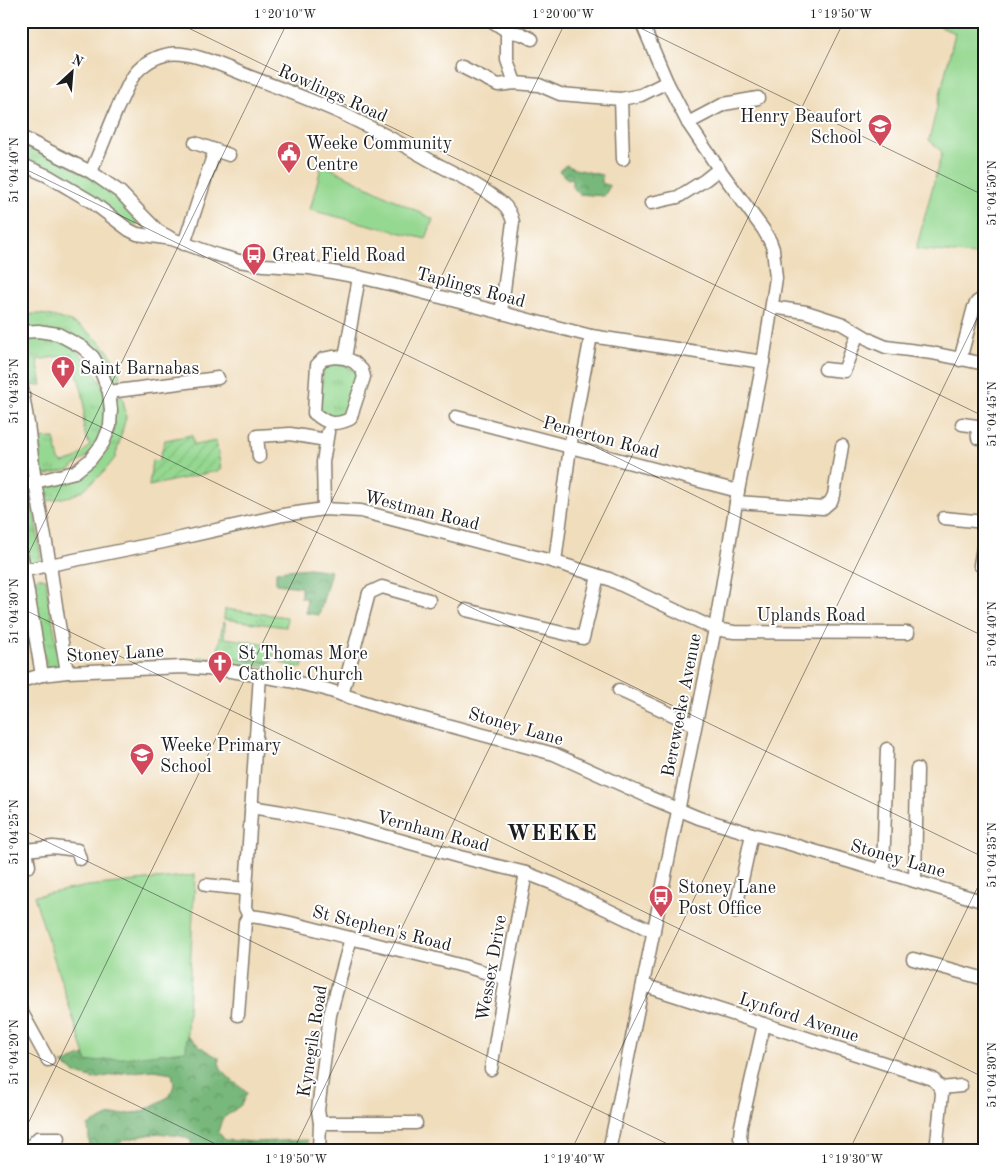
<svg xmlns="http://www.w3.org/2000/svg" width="1006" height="1172" font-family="'Old Standard TT',serif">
  <defs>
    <pattern id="grass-tufts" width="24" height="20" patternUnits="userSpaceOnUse" patternTransform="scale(1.25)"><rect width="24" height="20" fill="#95d891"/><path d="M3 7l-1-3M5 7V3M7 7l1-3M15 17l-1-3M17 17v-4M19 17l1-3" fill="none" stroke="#80b97c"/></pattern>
    <pattern id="forest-crowns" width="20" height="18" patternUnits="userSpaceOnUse" patternTransform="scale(1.25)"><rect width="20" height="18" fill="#78b87b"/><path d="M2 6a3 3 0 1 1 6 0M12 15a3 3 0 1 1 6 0" fill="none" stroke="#629564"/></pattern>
    <pattern id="garden-furrows" width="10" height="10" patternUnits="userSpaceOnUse" patternTransform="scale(1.25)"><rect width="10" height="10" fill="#95d891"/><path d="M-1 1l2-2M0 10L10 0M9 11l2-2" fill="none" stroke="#80b97c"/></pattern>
  </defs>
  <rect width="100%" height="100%" fill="#fff"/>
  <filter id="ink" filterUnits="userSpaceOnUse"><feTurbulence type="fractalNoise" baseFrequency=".02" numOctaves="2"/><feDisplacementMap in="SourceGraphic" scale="10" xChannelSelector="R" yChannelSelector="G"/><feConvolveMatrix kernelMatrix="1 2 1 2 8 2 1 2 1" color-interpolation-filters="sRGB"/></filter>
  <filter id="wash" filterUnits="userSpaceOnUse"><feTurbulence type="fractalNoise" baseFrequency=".0096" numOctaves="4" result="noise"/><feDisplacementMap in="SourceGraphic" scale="20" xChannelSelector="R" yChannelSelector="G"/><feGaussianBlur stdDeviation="1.12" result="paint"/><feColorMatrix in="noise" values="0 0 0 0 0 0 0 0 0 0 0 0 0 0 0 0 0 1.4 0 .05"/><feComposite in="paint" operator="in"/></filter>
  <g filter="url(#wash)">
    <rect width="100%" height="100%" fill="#f0ddbc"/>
    <g fill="url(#grass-tufts)" stroke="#587a56">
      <path d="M21,144L60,160L114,192L137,215C138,219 139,222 136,225H132L21,160Z"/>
      <path d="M35,314C48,314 66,319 77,325C87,330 107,347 112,357C117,366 120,377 123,387H113L91,349L21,328V315Z"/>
      <path d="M34,338L51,339L70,346L76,350L82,356L101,382L104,392L107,421L91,453L69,470L38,477L34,439L54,438L59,460L63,463L76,459L90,445C80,428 85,419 84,402C82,387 75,369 72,354L37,360L42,385L26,386L21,339Z"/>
      <path d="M334,363L349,367L357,372C359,380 351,405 345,410C341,415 336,416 330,416C325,415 323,413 320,409L323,371L329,364Z"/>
      <path d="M122,396L124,404L126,417L115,458L103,473L82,491L71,496L48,501L44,487L52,486L62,483L86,470L115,401L117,398Z"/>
      <path d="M21,490C27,489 31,493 32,498L41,558L39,562L29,563C19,541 21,514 21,490Z"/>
      <path d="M38,577L46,579L48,595L61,668L47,669L32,593L33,582Z"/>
      <path d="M225,609L287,617L286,627L224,619Z"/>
      <path d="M223,622H225L224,638L269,644C277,647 273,655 272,662L217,656Z"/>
      <path d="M283,654L304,659L302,668L281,663Z"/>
      <path d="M197,657L226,658L270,663L269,667L198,661Z"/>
    </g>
    <g fill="url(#forest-crowns)" stroke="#4a6a4c">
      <path d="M566,165L575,169L602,175V183L610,186L604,196L579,194L572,186V178L568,179L564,176L559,171Z"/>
      <path d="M309,568L331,571L319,615L306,613L307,598H301V587L276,584V571Z"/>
      <path d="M187,1036L205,1050L219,1058C219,1060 219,1063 220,1066C223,1075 240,1086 247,1093L241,1105L222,1119L218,1132L225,1140L256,1142L308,1140L307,1151H191V1140L181,1136L158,1133L123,1140L118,1146L119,1151H90L88,1126L108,1116L141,1112L170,1096L174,1085L172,1073L154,1070L122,1073L94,1079L77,1074L62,1064L84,1055L87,1062L186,1050Z"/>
    </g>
    <g fill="#95d891" stroke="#587a56">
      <path d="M941,21H985V256L916,249L942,152L929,140L955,33L940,27Z"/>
      <path d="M322,164L433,219L426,239L310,210Z"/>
      <path d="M195,875L186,1051L87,1062L34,896L88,886Z"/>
    </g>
    <path fill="url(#garden-furrows)" stroke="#587a56" d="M192,435L194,445L216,441L221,470L149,486L152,460L159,461L165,440Z"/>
  </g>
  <g filter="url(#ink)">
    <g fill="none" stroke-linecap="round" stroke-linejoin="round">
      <defs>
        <g id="minor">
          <path d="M492,21L507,31V60L515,83"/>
          <path d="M507,31L522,34L532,39"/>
          <path d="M462,67L498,85L515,83L539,85L560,94L621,99L641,95L667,82"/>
          <path d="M621,99L623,159"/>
          <path d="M688,123L724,104L758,98"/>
          <path d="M21,137L91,172L120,192L147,220L158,231L169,237"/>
          <path d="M195,143L229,155"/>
          <path d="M21,164L48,176L92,202L129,230L137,234L172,239L214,254L239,261L264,265L310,268L359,277L398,286L591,336L763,362"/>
          <path d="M91,172C100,151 108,130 117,109C122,99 126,88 132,78C139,67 152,58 165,55C186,48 228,68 248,76C280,88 312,100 343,114C374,129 404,145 433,162C456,174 481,186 502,203C508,208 511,214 513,222L501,313"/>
          <path d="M651,203L678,197L705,180L719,169"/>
          <path d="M184,244L215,150"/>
          <path d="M772,307L806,312L843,324L872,341L886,347L932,353L985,364"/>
          <path d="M21,332L38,331L58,334L82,347L93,357L100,369L109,392L111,410L110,426L103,443L90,460L75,472L35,482L21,484"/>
          <path d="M334,357L345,358L354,362L362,370L364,377L350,419C334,426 327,424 314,413L317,365L323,359Z"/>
          <path d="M345,358L359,277"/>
          <path d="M960,360L974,307L977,302L985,297"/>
          <path d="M825,369L844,371L858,333"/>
          <path d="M21,384L28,424L35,482L50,565L58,619L67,672"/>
          <path d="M109,392L218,378"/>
          <path d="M456,417L738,491"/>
          <path d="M962,424L977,426L978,438"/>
          <path d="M259,457L257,436L290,434L326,440"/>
          <path d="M736,502L823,508L831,501L834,495L842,446"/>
          <path d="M324,509L323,462L328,432"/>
          <path d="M944,518L985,522"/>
          <path d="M21,552L42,675"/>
          <path d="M555,562L570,447L591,336"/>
          <path d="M980,565L985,536"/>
          <path d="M25,570L163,542L283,515L324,509L361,511L555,562L609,579L715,629L734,632L908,633"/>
          <path d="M466,610L583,638L598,576"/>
          <path d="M21,681L42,675L67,672L183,667L231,671L290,681L325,689L380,707L554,754L651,798L699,818L752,834L787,843L985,902"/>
          <path d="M619,690L695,725"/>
          <path d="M342,695L369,593L382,587L429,600"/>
          <path d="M251,807L282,812L346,825L460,857L526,873L554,884L654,932"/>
          <path d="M21,836L26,850L29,866"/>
          <path d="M26,850L53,847L77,850L80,859"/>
          <path d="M883,872L887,749"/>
          <path d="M915,881L917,769"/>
          <path d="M206,885L246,889"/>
          <path d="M735,912L752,834"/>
          <path d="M249,916C283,919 320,931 354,939C405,952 457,962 506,979"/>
          <path d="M913,959L985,979"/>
          <path d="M643,985L933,1079L941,1088"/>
          <path d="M21,1011L48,1060"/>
          <path d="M238,1015L245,922L249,916L245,908L246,889L260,675"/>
          <path d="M491,1069L506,979L526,873"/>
          <path d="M941,1088L961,1086"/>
          <path d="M320,1123H416"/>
          <path d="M26,1151L38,1138H59"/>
          <path d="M319,1151L320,1123L318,1110L330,1015L351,938"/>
          <path d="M609,1151L715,629L738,491L763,362L776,278L773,249L770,241L763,229L719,169L688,123L667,82L641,21"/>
          <path d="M744,1151L740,1137L741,1126L764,1024"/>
          <path d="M936,1151L942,1094L941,1088"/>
        </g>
      </defs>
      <use href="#minor" stroke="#867c6c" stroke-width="15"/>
      <use href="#minor" stroke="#fff" stroke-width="12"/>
    </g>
  </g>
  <path fill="none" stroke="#1c1c1c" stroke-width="1" stroke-opacity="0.45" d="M174,21L985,417M626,21L985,196M21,167L985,637M21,388L985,858M21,569L288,21M21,608L985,1078M21,829L682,1151M21,1049L230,1151M21,1138L566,21M293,1151L844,21M571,1151L985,302M849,1151L985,872"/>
  <defs>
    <symbol id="school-pin" viewBox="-11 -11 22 30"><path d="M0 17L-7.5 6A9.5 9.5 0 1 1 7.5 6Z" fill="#d1495b" stroke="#fff"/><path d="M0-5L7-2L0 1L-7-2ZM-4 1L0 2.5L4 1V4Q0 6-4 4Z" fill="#fff"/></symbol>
    <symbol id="civic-pin" viewBox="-11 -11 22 30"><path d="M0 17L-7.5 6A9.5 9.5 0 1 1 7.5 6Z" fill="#d1495b" stroke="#fff"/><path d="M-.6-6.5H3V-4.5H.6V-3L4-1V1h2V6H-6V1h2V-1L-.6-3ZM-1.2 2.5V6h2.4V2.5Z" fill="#fff"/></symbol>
    <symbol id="bus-pin" viewBox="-11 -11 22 30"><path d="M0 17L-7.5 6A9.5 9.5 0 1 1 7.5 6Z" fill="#d1495b" stroke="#fff"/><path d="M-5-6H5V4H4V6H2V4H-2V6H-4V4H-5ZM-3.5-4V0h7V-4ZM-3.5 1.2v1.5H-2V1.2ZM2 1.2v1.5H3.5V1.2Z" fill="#fff"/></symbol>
    <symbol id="church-pin" viewBox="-11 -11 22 30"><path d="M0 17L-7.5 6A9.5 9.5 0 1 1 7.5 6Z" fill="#d1495b" stroke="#fff"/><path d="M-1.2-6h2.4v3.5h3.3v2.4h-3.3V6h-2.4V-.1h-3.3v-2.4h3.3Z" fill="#fff"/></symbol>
  </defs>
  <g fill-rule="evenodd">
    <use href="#school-pin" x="866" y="112" width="28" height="38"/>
    <use href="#civic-pin" x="275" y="139" width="28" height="38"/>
    <use href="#bus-pin" x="240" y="241" width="28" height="38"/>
    <use href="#church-pin" x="49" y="354" width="28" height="38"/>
    <use href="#church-pin" x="206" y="649" width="28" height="38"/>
    <use href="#school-pin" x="128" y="741" width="28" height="38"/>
    <use href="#bus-pin" x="647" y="883" width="28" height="38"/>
  </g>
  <g text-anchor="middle" stroke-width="4" stroke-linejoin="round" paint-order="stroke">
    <g font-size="18" fill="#1c1c1c" stroke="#fff">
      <text transform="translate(333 93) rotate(24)" y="6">Rowlings Road</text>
      <text transform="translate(471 287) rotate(15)" y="6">Taplings Road</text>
      <text transform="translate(601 437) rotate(15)" y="6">Pemerton Road</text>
      <text transform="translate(422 510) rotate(14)" y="6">Westman Road</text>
      <text x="811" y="621">Uplands Road</text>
      <text transform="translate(115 653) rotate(-3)" y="6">Stoney Lane</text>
      <text transform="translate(681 705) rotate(-79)" y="6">Bereweeke Avenue</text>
      <text transform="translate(516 726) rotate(16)" y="6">Stoney Lane</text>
      <text transform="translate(433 831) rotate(15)" y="6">Vernham Road</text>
      <text transform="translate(898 858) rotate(16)" y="6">Stoney Lane</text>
      <text transform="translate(382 928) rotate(14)" y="6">St Stephen's Road</text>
      <text transform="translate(491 968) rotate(-80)" y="6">Wessex Drive</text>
      <text transform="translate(799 1017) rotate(18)" y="6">Lynford Avenue</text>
      <text transform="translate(312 1041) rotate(-81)" y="6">Kynegils Road</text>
    </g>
    <g font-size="18" fill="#1c1c1c" stroke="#fff" text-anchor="start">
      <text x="862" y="122" text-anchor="end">Henry Beaufort<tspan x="862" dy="21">School</tspan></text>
      <text x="306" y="149">Weeke Community<tspan x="306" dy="21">Centre</tspan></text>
      <text x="272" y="261">Great Field Road</text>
      <text x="80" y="374">Saint Barnabas</text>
      <text x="238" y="659">St Thomas More<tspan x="238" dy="21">Catholic Church</tspan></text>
      <text x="160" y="751">Weeke Primary<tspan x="160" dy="21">School</tspan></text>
      <text x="678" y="893">Stoney Lane<tspan x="678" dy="21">Post Office</tspan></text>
    </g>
    <g font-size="22" font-weight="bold" letter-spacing="1" fill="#1c1c1c" stroke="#fff">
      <text x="552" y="840">WEEKE</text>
    </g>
  </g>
  <rect width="1006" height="1172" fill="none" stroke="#fff" stroke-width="55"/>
  <g transform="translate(72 72) rotate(26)" stroke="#ffffff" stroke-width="4" paint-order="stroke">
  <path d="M0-4L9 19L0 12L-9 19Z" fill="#1c1c1c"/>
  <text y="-8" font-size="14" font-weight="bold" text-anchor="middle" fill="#1c1c1c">N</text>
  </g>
  <rect x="28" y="28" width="950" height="1116" fill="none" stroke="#1c1c1c" stroke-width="2"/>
  <g font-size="12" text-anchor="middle" fill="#1c1c1c">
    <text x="285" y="18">1°20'10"W</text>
    <text x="563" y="18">1°20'00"W</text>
    <text x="841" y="18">1°19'50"W</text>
    <text transform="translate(14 170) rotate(-90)" y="4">51°04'40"N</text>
    <text transform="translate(992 193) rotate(-90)" y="4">51°04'50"N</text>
    <text transform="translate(14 391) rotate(-90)" y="4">51°04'35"N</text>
    <text transform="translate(992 414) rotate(-90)" y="4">51°04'45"N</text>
    <text transform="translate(14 611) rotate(-90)" y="4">51°04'30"N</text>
    <text transform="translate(992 634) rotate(-90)" y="4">51°04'40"N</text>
    <text transform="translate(14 832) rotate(-90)" y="4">51°04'25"N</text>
    <text transform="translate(992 855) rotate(-90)" y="4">51°04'35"N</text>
    <text transform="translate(14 1052) rotate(-90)" y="4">51°04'20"N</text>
    <text transform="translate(992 1075) rotate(-90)" y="4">51°04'30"N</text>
    <text x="296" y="1163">1°19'50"W</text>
    <text x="574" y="1163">1°19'40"W</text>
    <text x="852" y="1163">1°19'30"W</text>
  </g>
</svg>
